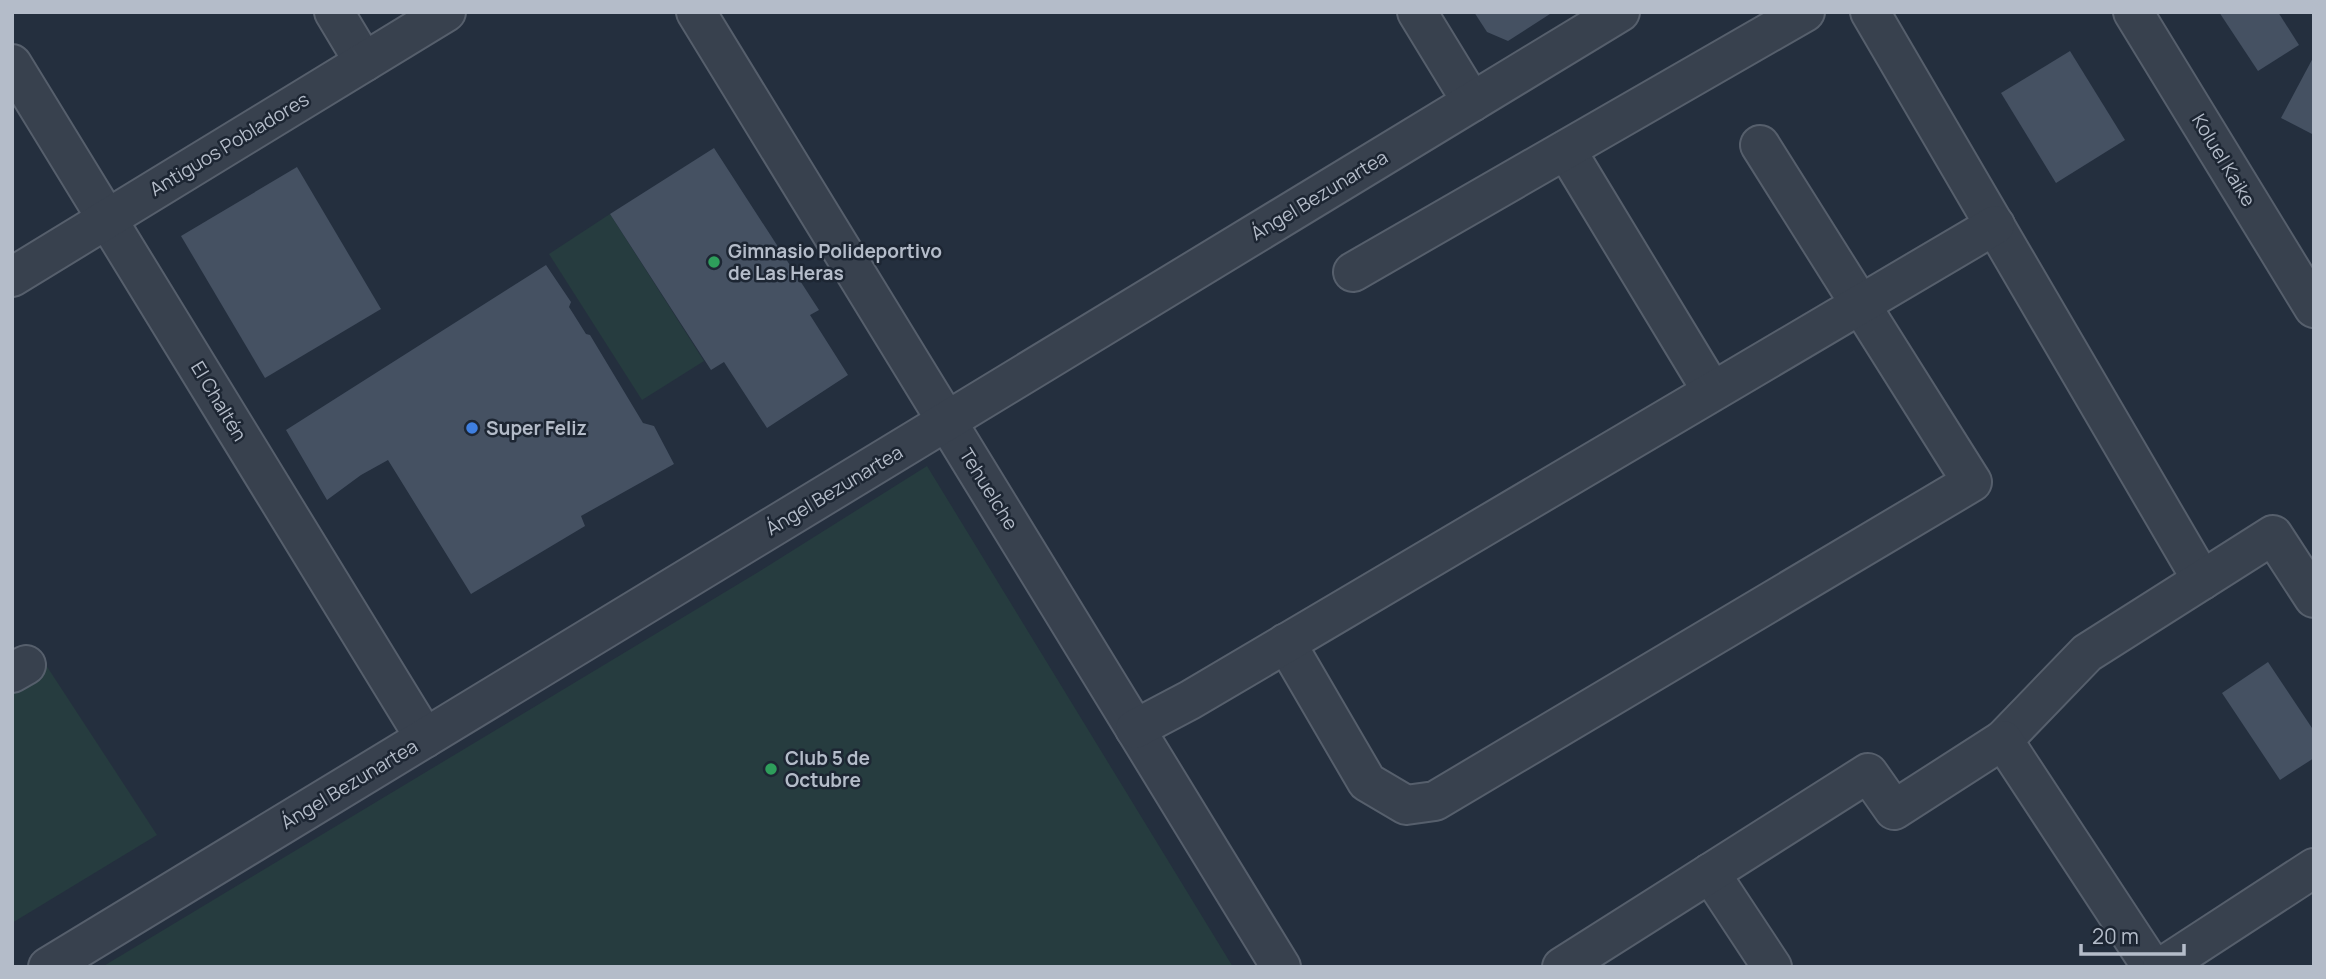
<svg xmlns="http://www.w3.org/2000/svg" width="2326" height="979" font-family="Manrope,sans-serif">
  <rect width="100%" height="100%" fill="#242f3e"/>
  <g fill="#263c3f">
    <path d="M610,214L704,361L642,400L549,254Z"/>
    <path d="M927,466L1233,967H102L760,571Z"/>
    <path d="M44,662L157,835L12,923V683Z"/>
  </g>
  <g fill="#455162">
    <path d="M1474,12H1553L1508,41L1487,32Z"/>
    <path d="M2219,12H2278L2299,45L2258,71Z"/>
    <path d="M2070,51L2125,140L2056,183L2001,93Z"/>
    <path d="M2314,56V135L2281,118Z"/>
    <path d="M714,148L819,310L810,315L848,375L767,428L724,362L711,370L610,214Z"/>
    <path d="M297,167L381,309L265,378L181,236Z"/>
    <path d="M546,265L571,302L569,307L586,334L590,335L643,423L654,426L674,464L581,516L585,526L471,594L388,460L361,475L327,500L286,430Z"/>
    <path d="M2268,662L2314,731V758L2280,780L2222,693Z"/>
  </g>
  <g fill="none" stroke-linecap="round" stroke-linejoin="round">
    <defs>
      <g id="minor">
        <path d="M334,12L364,62"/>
        <path d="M696,12L1281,967"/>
        <path d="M1417,12L1472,102"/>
        <path d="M1870,12L2202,580"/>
        <path d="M2133,12L2314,308"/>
        <path d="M12,64L425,738"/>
        <path d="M1566,150L1712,391"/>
        <path d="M1353,272L1805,12"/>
        <path d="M12,277L446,12"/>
        <path d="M1286,643L1367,782L1406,805L1435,801L1972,482L1760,145"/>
        <path d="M12,673L26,665"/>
        <path d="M1135,729L1190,700L1995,225"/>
        <path d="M2003,740L2087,653L2273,535L2314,598"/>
        <path d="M1710,873L1772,967"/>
        <path d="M48,967L1620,12"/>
        <path d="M1562,967L1868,773L1894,810L2003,740L2152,967"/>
        <path d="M2162,967L2314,868"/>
      </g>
    </defs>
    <use href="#minor" stroke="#565f6c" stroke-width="42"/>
    <use href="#minor" stroke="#38414e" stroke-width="38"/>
  </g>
  <g fill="#2e9e5b" stroke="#1d2633" stroke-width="2.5">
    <circle cx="714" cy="262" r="7"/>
    <circle cx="771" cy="769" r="7"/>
  </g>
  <circle fill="#3f7fe0" stroke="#1d2633" stroke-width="2.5" cx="472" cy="428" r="7"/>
  <g text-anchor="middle" stroke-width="5" stroke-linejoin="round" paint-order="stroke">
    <g font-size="19" fill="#b4bcc9" stroke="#1d2633">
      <text transform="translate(229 144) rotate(-31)" y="7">Antiguos Pobladores</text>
      <text transform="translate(2224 160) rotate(59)" y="7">Koluel Kaike</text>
      <text transform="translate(1319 195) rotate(-31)" y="7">Ángel Bezunartea</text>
      <text transform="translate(219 401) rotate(59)" y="7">El Chaltén</text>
      <text transform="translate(989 489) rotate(58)" y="7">Tehuelche</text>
      <text transform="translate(834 490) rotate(-31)" y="7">Ángel Bezunartea</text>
      <text transform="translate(349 784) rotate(-31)" y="7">Ángel Bezunartea</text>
    </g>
    <g font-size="19" font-weight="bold" fill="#b4bcc9" stroke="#1d2633" text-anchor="start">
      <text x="728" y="258">Gimnasio Polideportivo<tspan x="728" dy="22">de Las Heras</tspan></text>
      <text x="486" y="435">Super Feliz</text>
      <text x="785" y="765">Club 5 de<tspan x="785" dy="22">Octubre</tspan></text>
    </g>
  </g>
  <rect width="2326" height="979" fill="none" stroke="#b4bcc9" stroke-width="28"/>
  <path d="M2081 944v10h103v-10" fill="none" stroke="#b4bcc9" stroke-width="3.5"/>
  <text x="2092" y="944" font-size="21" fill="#b4bcc9" stroke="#1d2633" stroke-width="5" paint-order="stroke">20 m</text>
</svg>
